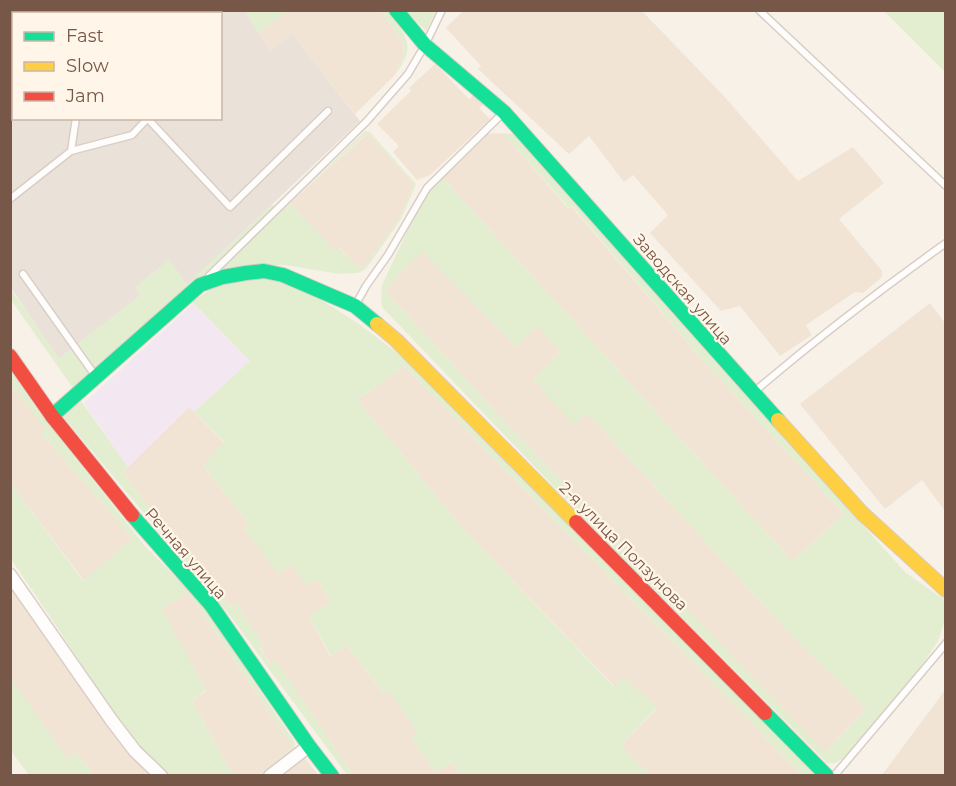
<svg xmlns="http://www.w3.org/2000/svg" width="956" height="786" font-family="Montserrat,sans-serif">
  <rect width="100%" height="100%" fill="#f8f1e8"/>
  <g fill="#f2e4d5">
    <path d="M464,10L642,11L722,94L798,181L853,147L884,183L839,219L882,271V277L863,293L855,292L806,325L812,335L780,356L740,306L721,311L650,233L668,215L633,175L624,182L589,136L569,154L478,69L481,66L446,28Z"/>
    <path d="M287,11H380L404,42L403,58L394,76L355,114L292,34L270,51L258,33Z"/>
    <path d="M435,64L469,99L476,93L485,102L479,108L490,119L430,175L417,180L393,152L399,146L377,124L411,91L409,88Z"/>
    <path d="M503,133L568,208L571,206L706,364L844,514L792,561L441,176L485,134Z"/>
    <path d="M367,134L370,135L414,184L400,217L362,271L340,248L335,252L290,203Z"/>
    <path d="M422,250L515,346L538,325L560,352L533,380L574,424L587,413L793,637L866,709L824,753L508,425L385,291Z"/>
    <path d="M930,303L945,323V511L922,480L885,509L800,404Z"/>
    <path d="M404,366L623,591L802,775H651L621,746L657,708L623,677L615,687L466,532L357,400Z"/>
    <path d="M11,384L46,429L41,433L133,539L84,581L11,484Z"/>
    <path d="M189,407L224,443L203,465L249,524L244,528L278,573L292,565L317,579L331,602L309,617L330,656L347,645L383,693L388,689L418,733L411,739L436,772L451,762L462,775L364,776L362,774L359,775H353L276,661L270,664L260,647L263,645L236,603L230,607L122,473Z"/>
    <path d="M10,583L117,737L148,775H94L76,753L68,759L27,703L11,679Z"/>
    <path d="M188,592L293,747L259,775H236L229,769L192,701L206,691L161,609Z"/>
    <path d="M945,689V775H882L940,697Z"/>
    <path d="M304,757L318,775L282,776Z"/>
  </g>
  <path fill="#eae1d9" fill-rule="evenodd" d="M10,11H245L270,51L292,34L360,121L187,285L169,260L135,288L141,295L59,359L11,288ZM14,14H220V118H14Z"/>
  <path fill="#f3e7f2" d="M193,304L250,361L194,412L189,407L128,467L84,403Z"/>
  <g fill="#e3eed1" fill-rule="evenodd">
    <path d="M245,11H287L258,33Z"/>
    <path d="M380,11H387C408,37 417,47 394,76L403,58L404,42Z"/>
    <path d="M406,11H436L426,31Z"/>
    <path d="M884,11H945V72Z"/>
    <path d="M365,131L370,132L416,184L401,219L366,269L358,273L340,274L285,265H262L218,272ZM366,134L370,135L414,184L400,217L362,270L339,248L335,251L290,203Z"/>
    <path d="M503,133L513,134L729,377L906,573L945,600V620L938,641L911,682L846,757L835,763H827L576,510L382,307L381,301L382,285L416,212L429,192L441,176L792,561L844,514L706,364L572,206L569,208ZM422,251L515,346L538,326L560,352L533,380L574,425L587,413L793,637L866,709L825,752L508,425L385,291Z"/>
    <path d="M272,204L276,208L190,289L73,388L11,300L10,288L59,358L141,295L135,288L169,259L187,285Z"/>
    <path d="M250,278L278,281L312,294L359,324L420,370L815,775H802L404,366L357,400L466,532L614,687L623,677L657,707L621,746L651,775H462L451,762L436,772L411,739L418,733L388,690L383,693L347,645L331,656L309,617L331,602L317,579L306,585L292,565L278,574L244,528L249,524L203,465L224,442L194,412L250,361L192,302L211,289Z"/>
    <path d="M10,370L38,411L145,546L202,604L294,741L295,744L294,750L263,775H259L293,747L188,592L162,609L206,690L192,701L229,769L236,775H167L139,749L119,722L57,627L11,559V484L83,581L132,538L41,433L45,429L11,384Z"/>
    <path d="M79,398L128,467L122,473L230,607L236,603L264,645L260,648L270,664L276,660L353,775H347L228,613L65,419L64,416Z"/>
    <path d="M11,679L68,759L76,753L94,775H29L11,751Z"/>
  </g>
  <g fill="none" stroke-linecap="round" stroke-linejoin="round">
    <defs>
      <g id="lane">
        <path d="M31,10L35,14"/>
        <path d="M208,10L209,14"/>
        <path d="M759,10L946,186"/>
        <path d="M148,119L230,207L328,111"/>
        <path d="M71,151L76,118"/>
        <path d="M10,199L71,151L132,135L148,118"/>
        <path d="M23,274L94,374"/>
        <path d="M209,276L367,121L408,74L425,45L442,10"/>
        <path d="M356,304L366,286L388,255L427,188L502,114"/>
        <path d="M754,392C816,339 880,290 946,243"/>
        <path d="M834,776L943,647L946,643"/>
      </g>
      <g id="street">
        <path d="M10,575L112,721L135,751L161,776"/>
        <path d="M270,776L309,746"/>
      </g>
      <g id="fast">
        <path d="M396,10L425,45L504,112L778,420"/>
        <path d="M52,416L200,285L223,277L246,273L264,271L283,275L355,306L377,324"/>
        <path d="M132,515L211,605L309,746L332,776"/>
        <path d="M765,713L827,776"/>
      </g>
      <g id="slow">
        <path d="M377,324L396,340L576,522"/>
        <path d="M778,420L862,513L946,590"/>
      </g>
      <g id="jam">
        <path d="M10,356L52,416L132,515"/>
        <path d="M576,522L765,713"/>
      </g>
    </defs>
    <use href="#lane" stroke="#d9cec6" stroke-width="9"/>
    <use href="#street" stroke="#d9cec6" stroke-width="15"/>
    <use href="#fast" stroke="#d8cdc4" stroke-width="16"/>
    <use href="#slow" stroke="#d8cdc4" stroke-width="16"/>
    <use href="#jam" stroke="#d8cdc4" stroke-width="16"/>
    <use href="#lane" stroke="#fefdfc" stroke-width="6"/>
    <use href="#street" stroke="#fefdfc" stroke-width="12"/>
    <use href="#fast" stroke="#16e098" stroke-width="14"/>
    <use href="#slow" stroke="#ffcf43" stroke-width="14"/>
    <use href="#jam" stroke="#f24e42" stroke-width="14"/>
  </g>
  <g text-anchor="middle" stroke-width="4.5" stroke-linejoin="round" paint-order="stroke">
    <g font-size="16" fill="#775747" stroke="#fff6e9">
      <text transform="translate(683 289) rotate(49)" y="6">Заводская улица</text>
      <text transform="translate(624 546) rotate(45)" y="6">2-я улица Ползунова</text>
      <text transform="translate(186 553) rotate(49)" y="6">Речная улица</text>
    </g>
  </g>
  <rect width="956" height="786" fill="none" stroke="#775747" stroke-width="24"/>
  <rect x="12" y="12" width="210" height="108" fill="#fff6e9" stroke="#c9b6a8" stroke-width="1.5"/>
  <rect x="24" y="32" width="30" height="9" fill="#16e098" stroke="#c9b6a8" stroke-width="1.5"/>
  <text x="66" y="42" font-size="18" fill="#775747">Fast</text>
  <rect x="24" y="62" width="30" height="9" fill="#ffcf43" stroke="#c9b6a8" stroke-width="1.5"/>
  <text x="66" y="72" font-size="18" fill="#775747">Slow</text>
  <rect x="24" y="92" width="30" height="9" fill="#f24e42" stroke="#c9b6a8" stroke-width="1.5"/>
  <text x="66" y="102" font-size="18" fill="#775747">Jam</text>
</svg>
